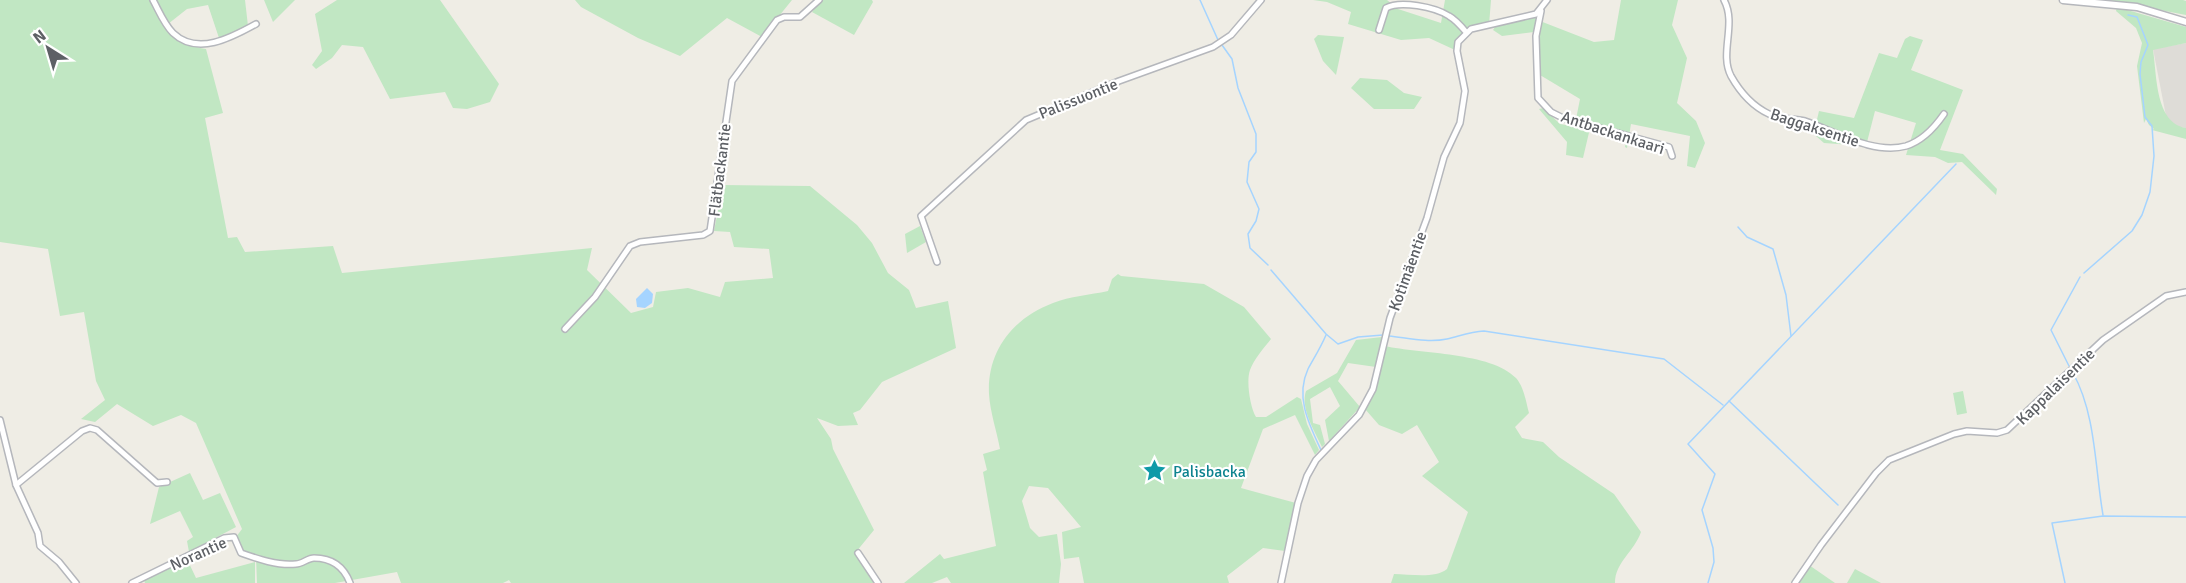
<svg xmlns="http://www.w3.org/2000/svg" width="2186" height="583" font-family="Signika,sans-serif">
  <rect width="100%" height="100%" fill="#efede5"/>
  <path fill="#dedcd7" d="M2186,43V128L2177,127L2166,116L2153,49Z"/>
  <g fill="#c1e7c3">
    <path d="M0,0H151C169,25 174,44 206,49L223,113L205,118L228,238L237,237L245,252L333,246L342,273L592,248L587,270L631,313L653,307L656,292L688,288L720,297L725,282L773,278L769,249L734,247L730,232L714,231L723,185L810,186L857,225L872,243L888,273L909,290L916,308L948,301L956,348L882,382L860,410L853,413L858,425L838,426L817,418L831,439L833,449L874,530L856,552L877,583H511L509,580L503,583H401L397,572L335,583H257L256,557L242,552L236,537L242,529L196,423L181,415L153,426L117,404L95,422L81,419L105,400L96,381L84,312L60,316L48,249L0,242Z"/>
    <path d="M155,0H245L248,26L219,38L208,5L187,9L168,24Z"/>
    <path d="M264,0H295L273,22Z"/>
    <path d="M337,0H440L499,84L490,102L467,109L453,108L445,92L390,99L363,47L342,45L332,58L316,69L312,65L322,51L315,14Z"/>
    <path d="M575,0H792L762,37L727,18L680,56L638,38L581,7Z"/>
    <path d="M821,0H872L873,2L854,35L812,12Z"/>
    <path d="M1313,0H1387L1398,9L1441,23L1445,0H1491L1489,25C1472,27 1457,30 1455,50L1429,38L1401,40L1348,24L1351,12L1327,2Z"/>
    <path d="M1621,0H1678L1672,25L1687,58L1677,103L1696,121L1705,143L1695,168L1687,166L1690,136L1631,124L1627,148L1625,147L1627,134L1591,124L1583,158L1566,155L1567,142L1539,109L1543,108L1560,124L1571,126L1576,119L1580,99L1540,75L1537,37L1540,21L1594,42L1614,40Z"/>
    <path d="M2108,0H2183L2186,1V15Z"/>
    <path d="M2117,7L2186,27V43L2153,50C2157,75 2155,123 2186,128V139L2152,130L2154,129L2149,125L2146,119L2144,123L2137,66L2142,43L2136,28L2116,11Z"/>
    <path d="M1538,16L1534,32L1502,36L1493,30L1495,27Z"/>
    <path d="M1318,35L1344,37L1336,75L1323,61L1314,39Z"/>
    <path d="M1910,36L1923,40L1911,70L1963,90L1940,150L1963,154L1997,189L1996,195L1962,162L1948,163L1935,157L1906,155L1916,123L1875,111L1866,146L1824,143L1809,130L1787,127L1780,120L1804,123L1815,128L1819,111L1854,118L1879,53L1897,58L1905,39Z"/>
    <path d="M1360,78L1387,80L1404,93L1422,97L1414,109H1374L1351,88Z"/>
    <path d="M920,226L926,242L907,253L905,234Z"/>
    <path d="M1118,274L1121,276L1204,284L1244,307L1271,339C1264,348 1254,359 1250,370C1246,381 1250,407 1256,417H1266L1297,397L1301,399L1307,424L1319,450L1315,455L1295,415L1263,429L1241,488L1296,503L1285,551L1263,548L1227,576L1229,583H1084L1079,557L1064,559L1062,532L1081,527L1048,488L1029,486L1022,501L1030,528L1039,537L1057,534L1061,564L1059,583H951L947,577L932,583H904L940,554L944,559L996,546L983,472L987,470L983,454L1000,449C997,432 990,412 989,394C987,351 1013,318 1053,303C1070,296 1090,295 1108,291L1112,279Z"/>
    <path d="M1382,337L1376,367L1348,363L1338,381L1360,407L1329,441L1325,420L1340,406L1330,387L1310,399L1313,423L1320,425L1325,444L1322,447C1315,432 1300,408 1306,391L1337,373L1356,340Z"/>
    <path d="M1385,346C1420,354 1491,352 1516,378C1524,387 1526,402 1529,413L1515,427L1522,438L1543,442L1559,457L1614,494L1641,532C1634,552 1615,562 1615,583H1391L1394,574C1410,574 1435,579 1447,569L1468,512L1422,476L1439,462L1417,425L1402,434L1379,425L1365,409L1378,382Z"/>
    <path d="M1963,391L1967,413L1957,415L1953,393Z"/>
    <path d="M190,473L203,500L220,493L236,527L189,552L187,541L193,537L180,511L150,524L159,487Z"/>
    <path d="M187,559L196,578L255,562V583H145L144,580Z"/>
    <path d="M1809,565L1835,583H1798Z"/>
    <path d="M1855,569L1881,583H1847Z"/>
  </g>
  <path fill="#a5d4ff" d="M647,288L653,294L652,303L645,308L637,307L636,299Z"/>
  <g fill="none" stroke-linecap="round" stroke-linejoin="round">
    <g stroke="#a5d4ff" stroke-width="1.5">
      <path d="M1200,0L1218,40"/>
      <path d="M1222,45L1232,59L1238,88L1256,134V152L1249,162L1247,182L1259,209L1256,221L1248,234L1250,248L1268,265"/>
      <path d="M1738,227L1747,237L1773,249L1786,295L1791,336"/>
      <path d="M1271,270L1326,334L1338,344L1358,337L1383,335"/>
      <path d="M2084,273L2132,231L2142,215L2150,192L2154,156L2152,126L2145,117L2140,74L2141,62L2148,45L2137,17L2128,15"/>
      <path d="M1389,336C1408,338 1428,343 1447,339C1460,336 1470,332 1484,331L1664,359L1723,405"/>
      <path d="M2069,366L2051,330L2080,277"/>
      <path d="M2073,373C2096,414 2095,469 2103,515"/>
      <path d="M1729,401L1838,505"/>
      <path d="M1321,450C1309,424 1295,397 1308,369C1314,358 1321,347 1326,335"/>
      <path d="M1708,583L1714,562L1713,548L1702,510L1715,474L1688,444L1956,164"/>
      <path d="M2065,583L2052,523L2103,516L2186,517"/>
    </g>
    <defs>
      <g id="minor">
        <path d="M153,0C159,11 164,24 173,33C197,56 231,38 256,24"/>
        <path d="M1724,0C1737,24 1719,53 1731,76C1740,92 1752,106 1769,114C1780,120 1793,118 1805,121C1835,131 1873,155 1906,146C1922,141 1935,127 1944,114"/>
        <path d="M1541,11L1536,36L1538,98L1551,112L1563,118L1669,147L1672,156"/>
        <path d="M1379,30L1386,8C1400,0 1435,7 1449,16C1456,20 1461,26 1466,32"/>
        <path d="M937,262L921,216L1026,120L1119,81L1213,47L1231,35L1261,0"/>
        <path d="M565,329L595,297L630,246L640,242L703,235L710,231L732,81L777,20L784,17H800L819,0"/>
        <path d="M0,420L16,485L38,533L40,546L59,562L76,583"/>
        <path d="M16,485L82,431L90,428L97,430L157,483L167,482"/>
        <path d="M858,553L878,583"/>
        <path d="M132,583L224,538L234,537L241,553C258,559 278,566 296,564C302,564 308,558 314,558C332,558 344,567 350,583"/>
        <path d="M1281,583L1298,503L1307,476L1316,460L1359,415L1373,389L1390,318L1427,218L1444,157L1460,123L1465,91L1457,51L1458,42L1471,29L1536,14L1547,0"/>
        <path d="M1795,583L1821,545L1876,473L1889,460L1954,434L1967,431L1997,433L2007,430L2103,340L2166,296L2186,292"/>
      </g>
      <path id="tertiary" d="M2063,0L2137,7L2186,22"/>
    </defs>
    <use href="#minor" stroke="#b5b7bc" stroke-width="8"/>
    <use href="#tertiary" stroke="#b5b7bc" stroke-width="9"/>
    <use href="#minor" stroke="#fff" stroke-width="5"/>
    <use href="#tertiary" stroke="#fff" stroke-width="6"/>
  </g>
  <defs>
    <symbol id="sight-bare" viewBox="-9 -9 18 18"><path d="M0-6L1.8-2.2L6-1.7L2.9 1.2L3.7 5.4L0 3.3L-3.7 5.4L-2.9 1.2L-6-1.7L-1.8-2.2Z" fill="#0f9aa8" stroke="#fff" stroke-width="2.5" paint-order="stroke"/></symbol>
  </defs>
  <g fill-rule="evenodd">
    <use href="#sight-bare" x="1138" y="454" width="33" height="33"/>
  </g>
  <g text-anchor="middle" stroke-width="4.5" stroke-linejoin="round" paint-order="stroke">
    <g font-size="16" fill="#5d6065" stroke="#fff">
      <text transform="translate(1078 98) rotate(-22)" y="6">Palissuontie</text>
      <text transform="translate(1815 127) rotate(18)" y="6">Baggaksentie</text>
      <text transform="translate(1613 132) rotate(18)" y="6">Antbackankaari</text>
      <text transform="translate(719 170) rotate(-83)" y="6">Flätbackantie</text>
      <text transform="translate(1407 271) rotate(-70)" y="6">Kotimäentie</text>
      <text transform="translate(2055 386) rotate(-44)" y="6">Kappalaisentie</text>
      <text transform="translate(198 553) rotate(-24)" y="6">Norantie</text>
    </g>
    <g font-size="16" fill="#0d838f" stroke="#fff" text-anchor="start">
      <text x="1173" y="477">Palisbacka</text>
    </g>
  </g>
  <g transform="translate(48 48) rotate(323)" stroke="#ffffff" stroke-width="4.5" paint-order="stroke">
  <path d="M0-4.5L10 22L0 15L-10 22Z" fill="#5d6065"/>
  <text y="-9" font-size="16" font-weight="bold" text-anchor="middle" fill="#5d6065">N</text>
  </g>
</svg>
